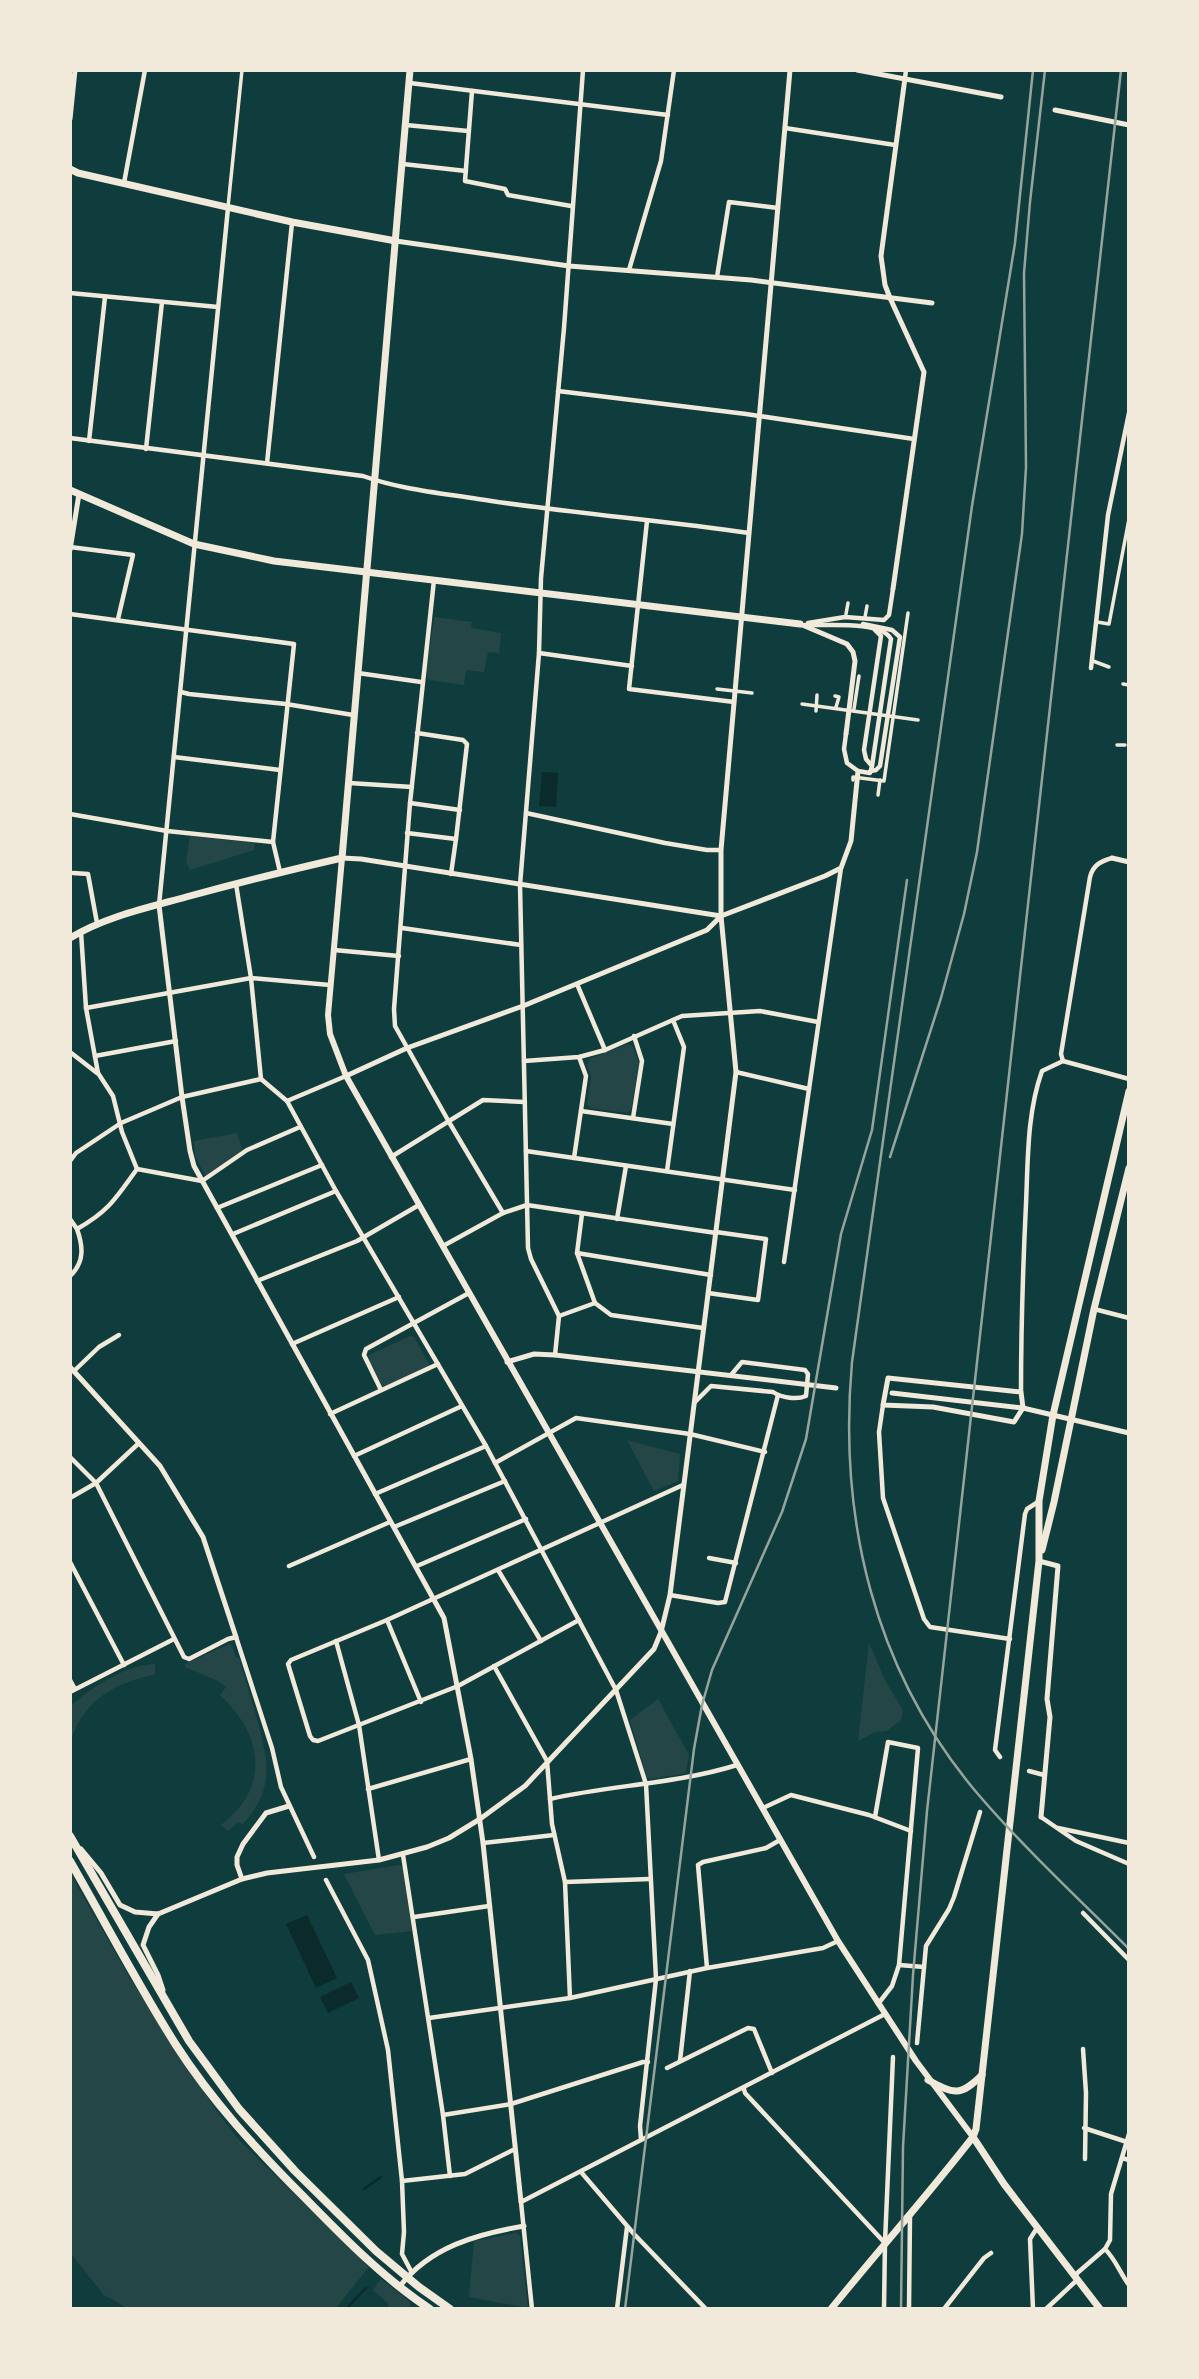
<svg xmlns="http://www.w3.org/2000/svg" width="1199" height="2379" font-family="'Space Grotesk',sans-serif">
  <rect width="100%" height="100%" fill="#0f3d3e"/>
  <g fill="#244646">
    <path d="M434,617L472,622L471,628L501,633L499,653L488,652L484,672L466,670L464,685L429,680L426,675Z"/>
    <path d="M190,836L255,843L254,850L190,870L186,862Z"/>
    <path d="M628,1044L632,1045L639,1063L631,1110L628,1113L590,1108L587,1104L591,1077L587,1066L589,1059Z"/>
    <path d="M237,1133L243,1151L206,1177L195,1156L194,1141Z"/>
    <path d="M410,1336L414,1337L430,1366L383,1387L368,1359L369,1355Z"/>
    <path d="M627,1440L680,1454L678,1481L654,1491Z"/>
    <path d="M869,1643L885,1680L903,1710L901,1720L887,1731L875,1732L858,1741Z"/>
    <path d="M229,1644L232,1645L236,1658H239C246,1680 253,1704 259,1726C269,1765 273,1790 244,1823L242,1824L238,1822L228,1831L221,1825C271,1787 263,1735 220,1695L226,1687L218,1681L185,1667V1664Z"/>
    <path d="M155,1664V1675C116,1681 81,1702 70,1744V1706C95,1686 122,1666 155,1664Z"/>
    <path d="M658,1699L689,1755L686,1773L652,1779L647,1778L630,1720Z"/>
    <path d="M399,1865L403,1868L412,1931L375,1935L344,1874Z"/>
    <path d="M70,1873L131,1980L218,2113L239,2140L369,2267L335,2309H129L104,2295L70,2253Z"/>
    <path d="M516,2233L520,2236L528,2308L469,2297L474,2241Z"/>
    <path d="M381,2279L407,2299L410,2303L411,2309H389L388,2303L373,2290Z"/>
  </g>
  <g fill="#0a2a2b">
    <path d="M542,772L558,773L556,807L539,806Z"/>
    <path d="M307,1915L337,1978L316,1988L286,1924Z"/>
    <path d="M351,1982L359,1998L328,2013L320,1997Z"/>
  </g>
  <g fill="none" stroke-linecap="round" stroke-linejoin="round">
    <g stroke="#0a2a2b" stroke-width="2.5">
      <path d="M364,2189L381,2177"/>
      <path d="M346,2309L366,2288"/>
    </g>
    <g stroke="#f1e9da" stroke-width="3.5">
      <path d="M228,207L242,70"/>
      <path d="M1129,474V478"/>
      <path d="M846,614L848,603"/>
      <path d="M865,617L867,606"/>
      <path d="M1097,622L1109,624L1129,519"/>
      <path d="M1093,661L1109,667"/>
      <path d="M1123,684L1129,685"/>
      <path d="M717,689L752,693"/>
      <path d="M835,696L839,697L836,707"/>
      <path d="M802,704L918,720"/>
      <path d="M854,709L859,676"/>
      <path d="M816,711L817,695"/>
      <path d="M1117,745H1125"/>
      <path d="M853,780V777L884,781L908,613"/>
      <path d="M878,795L880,780"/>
    </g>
    <g stroke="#f1e9da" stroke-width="4.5">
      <path d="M905,78L906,70"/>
      <path d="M410,83L668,115"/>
      <path d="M472,91L465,181L505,189L508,195L571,206"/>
      <path d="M406,125L468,131"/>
      <path d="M785,128L895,145"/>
      <path d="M403,164L466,171"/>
      <path d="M124,183L145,70"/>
      <path d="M629,270L661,161L674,70"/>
      <path d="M717,277L729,202L778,208"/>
      <path d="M70,293L218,307"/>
      <path d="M558,391L746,414L914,439"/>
      <path d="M70,438L363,476C399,489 440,493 478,499C568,513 659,520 749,533"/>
      <path d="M89,441L105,297"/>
      <path d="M146,449L162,302"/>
      <path d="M267,463L292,223"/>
      <path d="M647,521L629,689L734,702"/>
      <path d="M70,547L133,555L118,619"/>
      <path d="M434,580L410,803L394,1009L395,1026L449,1122L503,1213"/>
      <path d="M70,614L294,644L273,842L280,872"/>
      <path d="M808,623L845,617L884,620L889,615L893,589"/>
      <path d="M863,624L892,630L900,637L880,766L876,770L871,771"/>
      <path d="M805,625C824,626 881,620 891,639L872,766"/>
      <path d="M539,653L632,666"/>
      <path d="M1091,668L1108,515L1129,413"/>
      <path d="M358,673L421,682"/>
      <path d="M181,692L189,694L286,704L353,715"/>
      <path d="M846,734L844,749L847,763L858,771L870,773L872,766L866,759L864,750L881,636L875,630"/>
      <path d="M174,757L280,770"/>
      <path d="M349,783L412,787"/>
      <path d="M410,803L460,810"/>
      <path d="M526,813L665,843L707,850H721"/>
      <path d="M70,814L167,831L273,842"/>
      <path d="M407,833L456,839L467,744L463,740L417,733"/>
      <path d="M73,873L88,874L97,923"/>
      <path d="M451,874L456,839"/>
      <path d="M236,884L251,978L261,1079L287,1101L336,1191L486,1446L616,1690L646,1784L656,1979L640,2126L641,2139"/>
      <path d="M159,905L228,208"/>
      <path d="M402,928L521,945"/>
      <path d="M81,932L86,1008L98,1073L113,1096L122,1132L137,1169"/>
      <path d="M334,950L399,956"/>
      <path d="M577,984L605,1050"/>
      <path d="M86,1008L251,978L330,985"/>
      <path d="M70,1052L97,1073"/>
      <path d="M95,1056L176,1041"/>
      <path d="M524,1061L579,1057L605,1050L682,1016L760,1011L818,1022"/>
      <path d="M1063,1061L1061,1054L1090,877C1093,865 1101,861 1112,858"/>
      <path d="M736,1072L809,1089"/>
      <path d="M287,1101L346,1076"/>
      <path d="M581,1111L673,1124"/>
      <path d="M633,1118L642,1061L634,1036"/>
      <path d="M526,1151L795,1190"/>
      <path d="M391,1157L483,1100L525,1102"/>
      <path d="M574,1158L586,1076L579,1057"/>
      <path d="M70,1161L76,1153L121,1123L182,1097L261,1079"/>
      <path d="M667,1171L684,1047L673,1020"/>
      <path d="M217,1208L322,1165"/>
      <path d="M582,1214L577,1253L595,1303L611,1315L703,1328"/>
      <path d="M70,1219L77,1229"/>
      <path d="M617,1219L626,1166"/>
      <path d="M233,1234L336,1191"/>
      <path d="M443,1246L503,1213L527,1205L716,1233"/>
      <path d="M577,1253L711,1275"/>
      <path d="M784,1262L841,868"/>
      <path d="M70,1276C85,1262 83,1246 77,1229C109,1211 116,1198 137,1169L202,1181L247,1150L300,1127"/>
      <path d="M257,1281L357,1241L419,1205"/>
      <path d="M708,1293L758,1300L766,1239L716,1232"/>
      <path d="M1094,1309L1129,1318"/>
      <path d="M559,1316L595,1303"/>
      <path d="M292,1344L399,1297"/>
      <path d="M555,1355L559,1316L531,1259L528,1248L520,885L539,653L541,578L564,328L583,70"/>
      <path d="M74,1371L99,1347L119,1335"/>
      <path d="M381,1390L364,1355L366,1349L469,1293"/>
      <path d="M1021,1392C1021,1329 1023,1266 1026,1204C1028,1159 1027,1113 1042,1071L1063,1061L1129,1079"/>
      <path d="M695,1402L711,1386L773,1392C782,1398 797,1400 806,1396L808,1374L805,1370L742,1362L731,1375"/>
      <path d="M883,1405L879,1432L883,1498L924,1619L930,1627L1010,1639"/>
      <path d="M330,1414L438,1364"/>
      <path d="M354,1456L462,1406"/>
      <path d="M70,1457L96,1483L184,1657L189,1659L228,1639L236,1637L272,1748L281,1787L314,1857"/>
      <path d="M495,1463L576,1418L690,1434L765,1452"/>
      <path d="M375,1494L486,1446"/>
      <path d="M70,1498L96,1483L139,1443"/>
      <path d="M394,1527L505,1481"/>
      <path d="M709,1558L736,1563"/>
      <path d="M70,1562L124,1665"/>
      <path d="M289,1566L390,1522"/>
      <path d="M417,1566L526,1519"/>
      <path d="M498,1570L541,1641"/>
      <path d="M670,1595L718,1603L725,1602L778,1395"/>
      <path d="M387,1620L421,1702"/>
      <path d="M579,1620L458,1686L318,1741L313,1740L310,1736L288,1664L291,1660L387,1620L683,1485"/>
      <path d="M336,1641L359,1725L379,1860"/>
      <path d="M494,1666L547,1761L552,1824L565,1882L570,1998"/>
      <path d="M70,1680L75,1689"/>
      <path d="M70,1692L174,1639"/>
      <path d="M1000,1757L995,1750L1025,1514L1027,1509L1038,1502"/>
      <path d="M1029,1771L1044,1775"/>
      <path d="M368,1789L471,1759"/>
      <path d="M550,1799C611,1785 676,1784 737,1765"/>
      <path d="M763,1808L791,1795L869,1815L911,1831"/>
      <path d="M875,1817L888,1742L918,1748L899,1965L892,1986L878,2004"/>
      <path d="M1041,1817L1076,1841L1129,1864"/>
      <path d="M1058,1828L1129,1843"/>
      <path d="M483,1843L554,1835"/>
      <path d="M403,1855L443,2115L450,2176"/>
      <path d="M326,1880L368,1960L388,2050L402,2181L404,2232L402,2254L411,2271"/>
      <path d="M565,1882L650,1879"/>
      <path d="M1083,1913L1129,1960"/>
      <path d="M414,1917L489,1906"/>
      <path d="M899,1965L924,1967"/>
      <path d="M707,1968L698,1865L703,1862L766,1848L780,1840"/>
      <path d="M429,2018L570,1998L707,1968L823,1948L838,1941"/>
      <path d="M917,2043L926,1946L949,1909L954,1897L980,1812"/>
      <path d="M1083,2049L1086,2093L1085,2159"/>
      <path d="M680,2061L690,1971"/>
      <path d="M667,2068L748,2028L754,2029L772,2073"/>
      <path d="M744,2089L745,2093L884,2242"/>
      <path d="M443,2115L511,2104L643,2062H648"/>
      <path d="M1084,2128L1127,2142"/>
      <path d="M1122,2158L1129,2160"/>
      <path d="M581,2172L634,2234L706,2309"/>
      <path d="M402,2181L465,2174L515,2149"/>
      <path d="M1105,2249C1116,2260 1120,2273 1129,2285"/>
      <path d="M1075,2275L1105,2249L1110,2240L1111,2194L1129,2134"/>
      <path d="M532,2309L521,2202L885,2014"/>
      <path d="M617,2309L627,2227"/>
      <path d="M884,2309L885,2242L893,2057"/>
      <path d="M909,2309L910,2215"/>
      <path d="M944,2309L984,2258L991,2253"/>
      <path d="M1033,2309L1030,2239L1037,2228"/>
      <path d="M1046,2309L1077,2280"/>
    </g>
    <g stroke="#f1e9da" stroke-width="5">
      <path d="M857,70L1001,97"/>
      <path d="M1055,110L1129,125"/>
      <path d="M70,119L75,70"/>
      <path d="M396,241L569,266L751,280L932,303"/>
      <path d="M70,550L79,494"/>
      <path d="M893,589L924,372L890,298L885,285L881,256L905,78"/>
      <path d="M800,624L847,644L853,652L855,661L846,734"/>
      <path d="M342,858L361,859L721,916L825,876L841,868L851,841L858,771"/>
      <path d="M1112,858L1129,862"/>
      <path d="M159,905L182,1097L190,1151L194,1166L444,1618L471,1759L483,1843L521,2202"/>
      <path d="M346,1076L407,1048L523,1006L707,930L721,916"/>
      <path d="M507,1362L534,1354L555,1355L836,1388"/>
      <path d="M70,1367L160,1466L203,1537L236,1637"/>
      <path d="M888,1378L1021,1392L1023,1408L1014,1422L933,1407L883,1405Z"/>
      <path d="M892,1393L1023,1408L1129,1433"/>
      <path d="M1039,1561L1058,1566L1047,1699L1050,1717L1041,1817"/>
      <path d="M81,1849L101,1873L120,1905L135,1912L158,1914L242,1879L267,1873L379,1860L427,1847L449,1838L480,1819L525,1786L654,1649L661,1632L670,1595L736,1072L721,916V850L790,70"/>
      <path d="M242,1879L237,1865V1857L243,1844L266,1813L289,1806"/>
      <path d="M158,1914L149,1927L143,1945L158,1975L163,1990"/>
      <path d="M400,2286C430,2247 477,2234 524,2226"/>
    </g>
    <path stroke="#f1e9da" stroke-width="6" d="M342,858L328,1015L330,1034L346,1076L838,1941L916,2061L973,2137"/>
    <g stroke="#f1e9da" stroke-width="7">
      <path d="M70,169L78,173L292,222L396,241"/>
      <path d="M70,490L194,544L274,561L800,624"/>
      <path d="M70,938C105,917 146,908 186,897C238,883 289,870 342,858L410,70"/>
      <path d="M1042,1550L1054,1502L1094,1309L1129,1168"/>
      <path d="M928,2080C954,2094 960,2097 982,2075"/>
      <path d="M973,2137L1004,2184L1100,2309"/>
      <path d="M831,2309C878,2251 927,2196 973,2137L976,2129L1039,1561V1501L1053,1415L1129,1091"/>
    </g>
    <g stroke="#f1e9da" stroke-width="8">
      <path d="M70,1836L189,2041L239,2109L295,2171L376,2251L419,2287L450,2309"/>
      <path d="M70,1861C105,1922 138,1985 176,2045C212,2101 257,2150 303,2196C342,2236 383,2278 430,2309"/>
    </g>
    <g stroke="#97a49c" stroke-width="2.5">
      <path d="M1033,70L1015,243L972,506L852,1362C838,1519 874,1671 977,1793C1024,1848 1078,1898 1129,1949"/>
      <path d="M890,1157L941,998L964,914L977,852L1022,534L1026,467L1024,273L1030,202L1045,70"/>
      <path d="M625,2309L694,1749L702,1705L712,1670L782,1512L806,1439L841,1234L872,1130L907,880"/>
      <path d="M901,2309L903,2147L913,1975L927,1811L1121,70"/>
    </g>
  </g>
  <rect width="1199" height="2379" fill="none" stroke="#f1e9da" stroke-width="144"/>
</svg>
